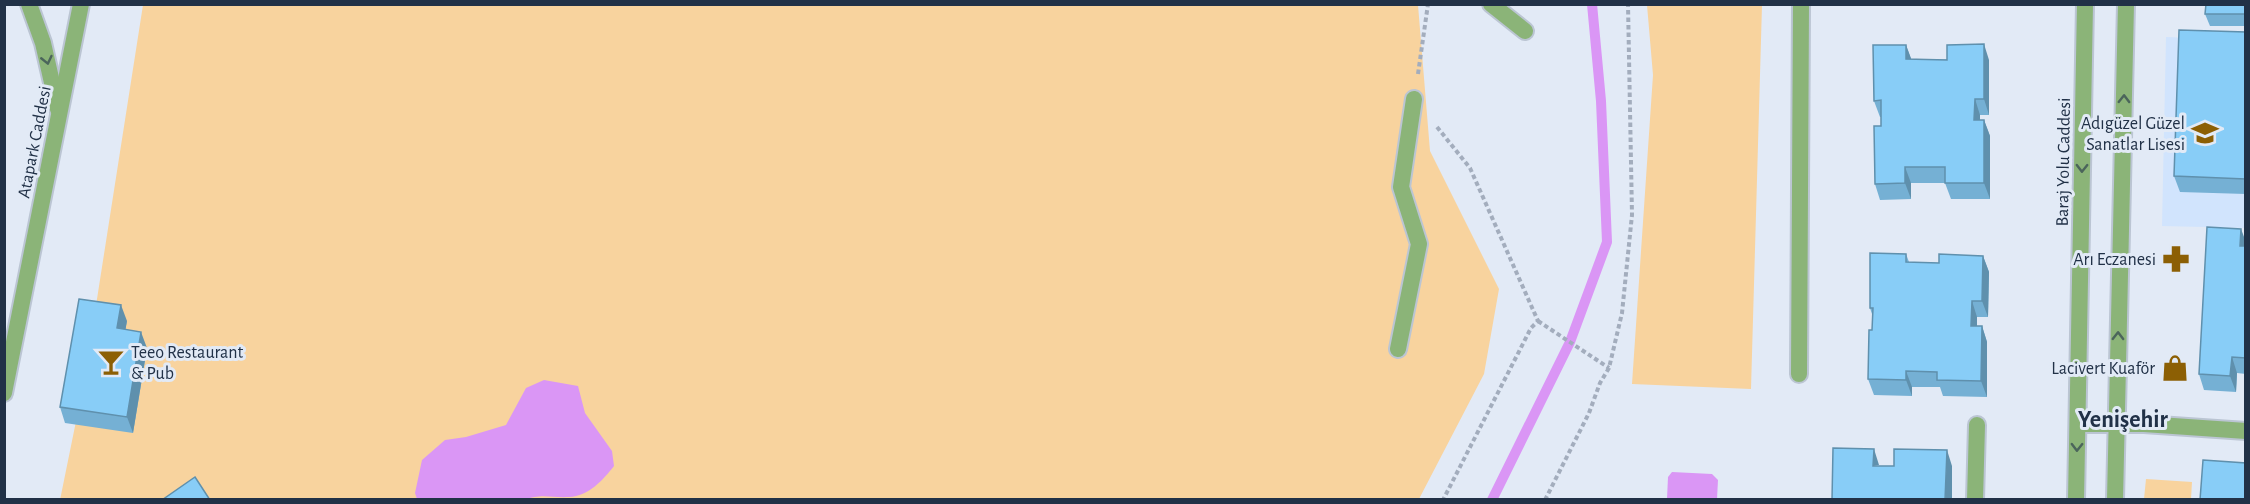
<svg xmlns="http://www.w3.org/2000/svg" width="2250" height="504" font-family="'Alegreya Sans',sans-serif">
  <rect width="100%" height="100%" fill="#e2eaf6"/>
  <path fill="#d1e4fd" d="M2166,37L2245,40V228L2162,226Z"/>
  <g fill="#f8d39e">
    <path d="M143,5H1418L1430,151L1499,289L1484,374L1419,499L60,500L84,382Z"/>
    <path d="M1647,5H1762L1751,389L1632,384L1653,75Z"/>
    <path d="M2146,479L2192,482L2191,499H2144Z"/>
  </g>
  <g fill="#da96f5">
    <path d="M544,380L578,386L585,413L612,451L614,466C603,480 589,496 569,497C550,498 543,493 523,500L417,499L415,493L422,460L445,440L466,437L506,425L526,388Z"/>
    <path d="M1672,472L1712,474L1718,480L1717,499H1667L1668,477Z"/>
  </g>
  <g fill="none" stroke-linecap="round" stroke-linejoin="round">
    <path stroke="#da96f5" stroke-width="10" d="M1492,500L1570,342L1607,242L1601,101L1592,4"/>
    <defs>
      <g id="service">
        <path d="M1491,4L1525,31"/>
        <path d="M1398,349L1419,244L1401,187L1414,99"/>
        <path d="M1799,374L1801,4"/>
        <path d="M1975,500L1977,425"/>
      </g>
      <path id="minor" d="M2078,424H2144L2246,431"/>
      <g id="tertiary">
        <path d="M29,4L43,43L58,109"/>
        <path d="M4,393L81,4"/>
        <path d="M2076,500L2085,4"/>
        <path d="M2115,500L2126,4"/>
      </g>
    </defs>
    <use href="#service" stroke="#bbc5d3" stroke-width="20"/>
    <use href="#minor" stroke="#bbc5d3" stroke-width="20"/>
    <use href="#tertiary" stroke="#bbc5d3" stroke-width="20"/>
    <g stroke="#a3adbd" stroke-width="4" stroke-dasharray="4.5 3" stroke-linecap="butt">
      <path d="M1418,74L1428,4"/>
      <path d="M1437,127L1470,168L1538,321L1531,328L1443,500"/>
      <path d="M1538,321L1609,368"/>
      <path d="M1545,500L1589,413L1600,383L1609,368L1622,313L1632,215L1628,4"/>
    </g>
    <use href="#service" stroke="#8bb478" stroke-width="16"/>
    <use href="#minor" stroke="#8bb478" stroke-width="16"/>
    <use href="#tertiary" stroke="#8bb478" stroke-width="16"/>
  </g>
  <g fill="#75b0d4">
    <path d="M2246,4V26H2210L2205,14Z"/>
    <path d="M2246,32V194L2180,192L2174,176Z"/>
    <path d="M1906,45L1911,59L1989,60V115H1980V120H1984L1990,136V199H1951L1945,183H1911V199L1880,200L1875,184L1881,126V117H1880L1874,101Z"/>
    <path d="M2246,242V374L2237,373L2236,392L2204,390L2199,374Z"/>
    <path d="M1906,254L1909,262L1939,263L1983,256L1989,272L1988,317H1977V326H1982L1987,342V397L1943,396L1940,387H1912V396L1874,395L1868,379L1873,317L1870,308Z"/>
    <path d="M127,321L125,330L147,348L133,433L65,423L60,407Z"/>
  </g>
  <g fill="#5f90ad">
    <path d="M1984,44L1989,60V115L1984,99Z"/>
    <path d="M1906,45L1912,61L1906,59Z"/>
    <path d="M1975,99L1980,115V136L1974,120Z"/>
    <path d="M1984,120L1990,136V199L1984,183Z"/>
    <path d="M1905,167L1911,183V199L1905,183Z"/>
    <path d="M2241,229L2246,242V260L2240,246Z"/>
    <path d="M1983,256L1989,272L1988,317L1982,301Z"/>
    <path d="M1972,301L1977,317V342L1971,326Z"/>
    <path d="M121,305L127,321L123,344L117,328Z"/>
    <path d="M1982,326L1987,342V397L1981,381Z"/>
    <path d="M141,332L147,348L133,433L127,417Z"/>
    <path d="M2232,357L2237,373L2236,392L2230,376Z"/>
    <path d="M1906,371L1912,387V396L1906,380Z"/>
    <path d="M1874,449L1879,465L1873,466Z"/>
    <path d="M1947,450L1952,466V500H1945Z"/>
  </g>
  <g fill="#88cdf7" stroke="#5f90ad" stroke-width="1.5">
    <path d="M2206,4H2246V14H2205Z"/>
    <path d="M2179,30L2246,32V179L2174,176Z"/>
    <path d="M1984,44V99H1975L1974,120H1984V183H1945V167H1905V183L1875,184L1874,126H1881V100L1874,101L1873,45H1906V59L1947,60V45Z"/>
    <path d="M2207,227L2241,229L2240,246H2246V358L2232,357L2230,376L2199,374Z"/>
    <path d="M1870,253L1906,254V262L1939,263V254L1983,256L1982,301H1972L1971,326H1982L1981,381L1937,380V372L1906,371V380L1868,379L1869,330H1872L1873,308H1870Z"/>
    <path d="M79,299L121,305L117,328L141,332L127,417L60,407Z"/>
    <path d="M1833,448L1874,449L1873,466H1894V449L1947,450L1945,500H1832Z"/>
    <path d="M2203,460L2246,463V500H2200Z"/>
    <path d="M195,477L210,500H162Z"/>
  </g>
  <defs><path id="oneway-chevron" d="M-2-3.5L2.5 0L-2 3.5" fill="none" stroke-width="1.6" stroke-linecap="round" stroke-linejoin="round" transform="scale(1.5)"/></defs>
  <g stroke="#4b655b">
    <use href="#oneway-chevron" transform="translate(47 60) rotate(77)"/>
    <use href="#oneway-chevron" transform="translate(2124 99) rotate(-89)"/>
    <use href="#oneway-chevron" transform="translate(2082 168) rotate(91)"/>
    <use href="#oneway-chevron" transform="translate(2118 336) rotate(-89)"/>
    <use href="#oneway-chevron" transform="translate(2077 447) rotate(91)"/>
  </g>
  <defs>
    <symbol id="school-bare" viewBox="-9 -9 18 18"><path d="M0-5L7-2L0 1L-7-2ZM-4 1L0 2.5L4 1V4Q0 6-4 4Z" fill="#8c5f04" stroke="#e2eaf6" stroke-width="2.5" paint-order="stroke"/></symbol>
    <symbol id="pharmacy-bare" viewBox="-9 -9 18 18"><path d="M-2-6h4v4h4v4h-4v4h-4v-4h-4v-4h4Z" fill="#8c5f04" stroke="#e2eaf6" stroke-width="2.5" paint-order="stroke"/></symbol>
    <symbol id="bar-bare" viewBox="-9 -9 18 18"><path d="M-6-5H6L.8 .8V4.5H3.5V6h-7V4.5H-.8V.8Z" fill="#8c5f04" stroke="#e2eaf6" stroke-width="2.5" paint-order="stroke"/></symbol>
    <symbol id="shop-bare" viewBox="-9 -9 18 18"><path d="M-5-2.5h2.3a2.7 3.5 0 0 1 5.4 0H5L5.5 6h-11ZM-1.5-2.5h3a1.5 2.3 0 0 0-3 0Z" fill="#8c5f04" stroke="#e2eaf6" stroke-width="2.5" paint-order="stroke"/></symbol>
  </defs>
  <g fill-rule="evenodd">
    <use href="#school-bare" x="2186" y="114" width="38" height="38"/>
    <use href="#pharmacy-bare" x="2157" y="240" width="38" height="38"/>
    <use href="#bar-bare" x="92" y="343" width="38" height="38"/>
    <use href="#shop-bare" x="2156" y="349" width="38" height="38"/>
  </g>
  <g text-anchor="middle" stroke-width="6" stroke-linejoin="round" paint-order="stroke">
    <g font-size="18" fill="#213147" stroke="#e2eaf6" text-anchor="end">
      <text x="2185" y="129">Adıgüzel Güzel<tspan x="2185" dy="21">Sanatlar Lisesi</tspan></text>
      <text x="2156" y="265">Arı Eczanesi</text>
      <text x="131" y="358" text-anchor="start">Teeo Restaurant<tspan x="131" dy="21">&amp; Pub</tspan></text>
      <text x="2155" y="374">Lacivert Kuaför</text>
    </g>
    <g font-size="18" fill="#213147" stroke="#e2eaf6">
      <text transform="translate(34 142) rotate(-79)" y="6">Atapark Caddesi</text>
      <text transform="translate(2063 162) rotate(-89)" y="6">Baraj Yolu Caddesi</text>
    </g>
    <g font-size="24" font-weight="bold" fill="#213147" stroke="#e2eaf6">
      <text x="2123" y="427">Yenişehir</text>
    </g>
  </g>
  <rect width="2250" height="504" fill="none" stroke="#213147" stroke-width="12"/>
</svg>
